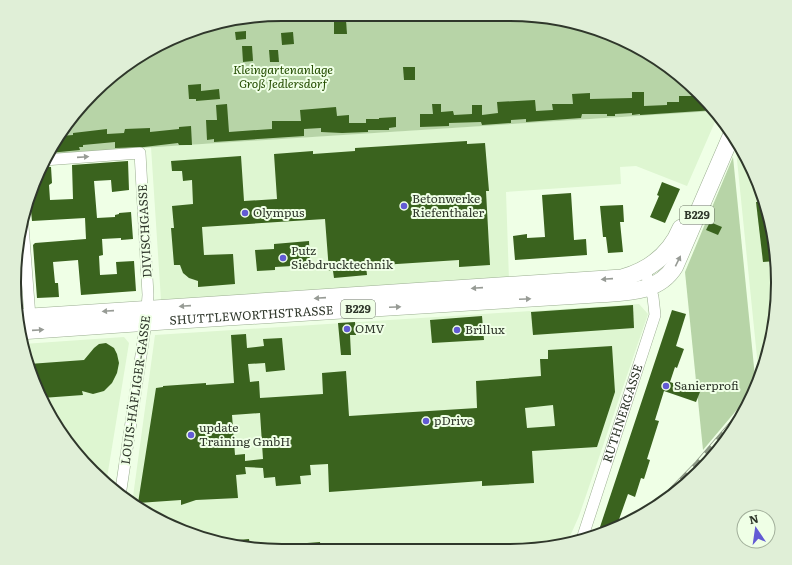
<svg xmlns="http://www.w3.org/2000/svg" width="792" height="565" font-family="Literata,serif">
  <rect width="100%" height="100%" fill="#efffe6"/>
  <g fill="#def6d1">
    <path d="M715,111L718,115L687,186L636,166L620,167L621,184L506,192L509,280L161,300L151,147Z"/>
    <path d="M738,143L742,148L764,196L776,248L777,300L769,352L759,377L736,150Z"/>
    <path d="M18,241L22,310L16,311V247Z"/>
    <path d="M639,304L648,314L579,516L567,543L545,549L265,550L213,542L164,523L132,504L155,335Z"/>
    <path d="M124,337L129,343L106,484L80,459L35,385L23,344Z"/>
    <path d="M733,430L722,446L686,485L681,488Z"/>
  </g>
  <g fill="#b7d4a7">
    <path d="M283,14L562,19L644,50L712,106L715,111L48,154L81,105L134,59L213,23Z"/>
    <path d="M733,157L756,387L703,450L685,272Z"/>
  </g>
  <g fill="#3a631e" fill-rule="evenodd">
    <path d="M346,20L347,34H334V21Z"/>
    <path d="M246,31V39L236,40L235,32Z"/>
    <path d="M293,32L294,44L282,45L281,33Z"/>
    <path d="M242,46H252L253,61L243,62Z"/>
    <path d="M269,50H278L279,62H270Z"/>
    <path d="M403,67H415V80H404Z"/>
    <path d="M201,84V91L219,89L220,99L196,101V99H189L188,85Z"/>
    <path d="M632,92H644V106L667,105V102H679V96H700L712,106L715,110L640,115V114L632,115V113L615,114V116H607V114H582L581,118L526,122V119L511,120V123L482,125L481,122L449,123V126L420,127V114H433L432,104H441V112L453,111L454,115L472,114V105H482V115L498,113L497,102L535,100L536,111L553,110L552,104H573L572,94L590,93V99L632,98Z"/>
    <path d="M227,104L229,132L272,129V121H301L300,110L336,107L337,116L349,115V123H366V119H379V118L396,117V127L389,128V130H368V132L342,133L321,132V128L304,129V136L214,142V139L207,140L206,120H217L216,105Z"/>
    <path d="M191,126L192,145H179L178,143L144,147L115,148V142L83,145V147H79L80,150L49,153L60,136L73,135V133L107,129V134L124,133L125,129L150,128V132L179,129V127Z"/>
    <path d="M467,141V144L485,143L489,191H486L490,265L459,267V260L366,266L367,275L334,278L333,271H329L325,219L202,227L204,255L233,254L235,284L198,287V281L189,278L183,273L180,265H174L171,228H174L172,206L193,204L192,180L183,181L182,171H172L171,161L241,156L244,201L277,199L274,154L313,151V154L355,151V148Z"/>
    <path d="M128,161L129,190L112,192L111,180L94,181L97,218L115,217V215L119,214V213L131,212L133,239L121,240V238L102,239L103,255L99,256L100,275L117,274L116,262L134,261L136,291L81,295L78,260L53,262L55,283H58L59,297L37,298L33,245L35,243L86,239L85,218L32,221L30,201L41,166L51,167L52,183L49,185L50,200L73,199L72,165Z"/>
    <path d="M662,182L680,189L665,223L650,217L659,196L657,195Z"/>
    <path d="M571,193L574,240L586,239L587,255L515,260L513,236L527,234V238L545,237L542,195Z"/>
    <path d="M765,201L776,248V261L763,262L756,202Z"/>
    <path d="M623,205L624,222H620L623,252L608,253L606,237H603L600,206Z"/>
    <path d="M710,222L722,227L718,235L706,230Z"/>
    <path d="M309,241L310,265L275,267V270L257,271L255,250L274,249V244Z"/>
    <path d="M633,305L634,328L533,335L531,312Z"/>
    <path d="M672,310L686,314L676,346L684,349L677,368L675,367L670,382L700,392L696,402L664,391L655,420L659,421L647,459L650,460L644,479L641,478L635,497L628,494L616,528L606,532L599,530Z"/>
    <path d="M482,316L484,340L432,343L430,320Z"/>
    <path d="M355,322L356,335H350L351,355H341L338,323Z"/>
    <path d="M246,334L247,348L264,346L263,339L282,338L285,370L266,372L265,363L248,364L250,382L259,381L260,398L323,394L322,373L346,371L349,416L477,408L476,381L541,376L540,359H548V350L612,346L615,392L597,447L532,451L534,483L482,486V481L329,492L328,464L310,465L311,475L300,476L301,484L276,486L275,477L264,478L263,468L245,467L246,474L236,475L238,498L196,500L181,505V500L138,503L156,388L163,387V386L206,383V385L234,383L231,335ZM553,405L555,426L527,428L525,408ZM260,413L263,459L245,461V454L235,455L232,415Z"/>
    <path d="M106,343L114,348L117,354L119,363L117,373L112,383L104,391L93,394L82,391L83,395L42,398L35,385L29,364L84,360L94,348L99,344Z"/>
    <path d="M249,539L250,548L225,544V541Z"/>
    <path d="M320,542L321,550H295L294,544Z"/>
  </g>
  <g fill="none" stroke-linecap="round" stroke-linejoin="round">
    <defs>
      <g id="minor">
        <path d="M44,160L140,153L148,295L146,322L120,496"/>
        <path d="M23,226L30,317"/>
        <path id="s1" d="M582,539L655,315L653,297L645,270"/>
      </g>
      <g id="primary">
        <path d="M16,318L622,278C650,270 670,255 681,228"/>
        <path id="s2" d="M20,331L164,321L596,294C625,292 658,294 675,266L732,134"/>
      </g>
    </defs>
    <use href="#minor" stroke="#9bae91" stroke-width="12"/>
    <use href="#primary" stroke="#9bae91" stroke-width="18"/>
    <use href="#minor" stroke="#fff" stroke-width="11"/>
    <use href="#primary" stroke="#fff" stroke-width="17"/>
    <defs>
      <path id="rail" d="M662,499L697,463L749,403"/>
    </defs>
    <use href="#rail" stroke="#8c9885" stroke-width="4.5"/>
    <use href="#rail" stroke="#efffe6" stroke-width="3" stroke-dasharray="9" stroke-linecap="butt"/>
  </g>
  <defs><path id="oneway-solid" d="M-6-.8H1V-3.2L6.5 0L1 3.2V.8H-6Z"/></defs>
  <g fill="#979b95">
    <use href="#oneway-solid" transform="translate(83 157) rotate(-4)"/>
    <use href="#oneway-solid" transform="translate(678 261) rotate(-64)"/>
    <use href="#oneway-solid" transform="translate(607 279) rotate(176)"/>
    <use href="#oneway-solid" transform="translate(477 288) rotate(176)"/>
    <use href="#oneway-solid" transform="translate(320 298) rotate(176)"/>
    <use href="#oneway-solid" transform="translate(525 299) rotate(-3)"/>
    <use href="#oneway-solid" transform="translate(185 306) rotate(176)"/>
    <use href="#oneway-solid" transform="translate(395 307) rotate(-3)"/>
    <use href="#oneway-solid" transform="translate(108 311) rotate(176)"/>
    <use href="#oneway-solid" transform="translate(38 330) rotate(-4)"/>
  </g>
  <g fill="#625bd4" stroke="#efffe6" stroke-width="1.5">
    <circle cx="404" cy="206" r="4"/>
    <circle cx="245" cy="213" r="4"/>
    <circle cx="283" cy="258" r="4"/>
    <circle cx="347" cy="329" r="4"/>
    <circle cx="457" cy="330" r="4"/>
    <circle cx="666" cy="386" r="4"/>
    <circle cx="426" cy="421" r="4"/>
    <circle cx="191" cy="435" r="4"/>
  </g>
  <g text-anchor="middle" stroke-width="4" stroke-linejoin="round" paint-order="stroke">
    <g fill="#efffe6" stroke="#697363" stroke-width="1">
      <rect x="680" y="206" width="34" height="18" rx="3"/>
      <rect x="341" y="300" width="34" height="18" rx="3"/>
    </g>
    <g font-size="11" font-weight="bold" fill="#2f372b">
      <text x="697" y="219">B229</text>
      <text x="358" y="313">B229</text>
    </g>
    <g font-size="12" font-style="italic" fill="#244d00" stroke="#efffe6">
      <text x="283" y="74">Kleingartenanlage<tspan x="283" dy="14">Groß Jedlersdorf</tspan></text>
    </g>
    <g font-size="12" fill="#2f372b" stroke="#efffe6" text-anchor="start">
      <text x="412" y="203">Betonwerke<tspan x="412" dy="14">Riefenthaler</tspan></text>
      <text x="253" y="217">Olympus</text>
      <text x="291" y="255">Putz<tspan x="291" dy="14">Siebdrucktechnik</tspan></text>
      <text x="355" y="333">OMV</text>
      <text x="465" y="334">Brillux</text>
      <text x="674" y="390">Sanierprofi</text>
      <text x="434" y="425">pDrive</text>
      <text x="199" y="432">update<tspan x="199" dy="14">Training GmbH</tspan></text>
    </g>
    <g font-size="12" fill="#2f372b" stroke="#efffe6">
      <text transform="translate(145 231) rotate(-93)" y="4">DIVISCHGASSE</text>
      <text dy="4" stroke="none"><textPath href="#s2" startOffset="232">SHUTTLEWORTHSTRASSE</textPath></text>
      <text transform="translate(136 390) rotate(-82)" y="4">LOUIS-HÄFLIGER-GASSE</text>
      <text dy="4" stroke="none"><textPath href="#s1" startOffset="132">RUTHNERGASSE</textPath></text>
    </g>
  </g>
  <path d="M0 0H792V565H0ZM282 21H510A261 261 0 0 1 771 282V283A261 261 0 0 1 510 544H282A261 261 0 0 1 21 283V282A261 261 0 0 1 282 21Z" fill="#e0efd7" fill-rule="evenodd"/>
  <path fill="none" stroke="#2f372b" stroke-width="2" d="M282 21H510A261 261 0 0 1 771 282V283A261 261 0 0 1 510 544H282A261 261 0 0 1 21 283V282A261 261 0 0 1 282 21Z"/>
  <g transform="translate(756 529) rotate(347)"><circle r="19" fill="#efffe6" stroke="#a2af9b"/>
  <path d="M0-3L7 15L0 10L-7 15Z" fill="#625bd4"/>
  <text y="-6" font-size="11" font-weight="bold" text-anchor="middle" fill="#2f372b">N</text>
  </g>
</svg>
